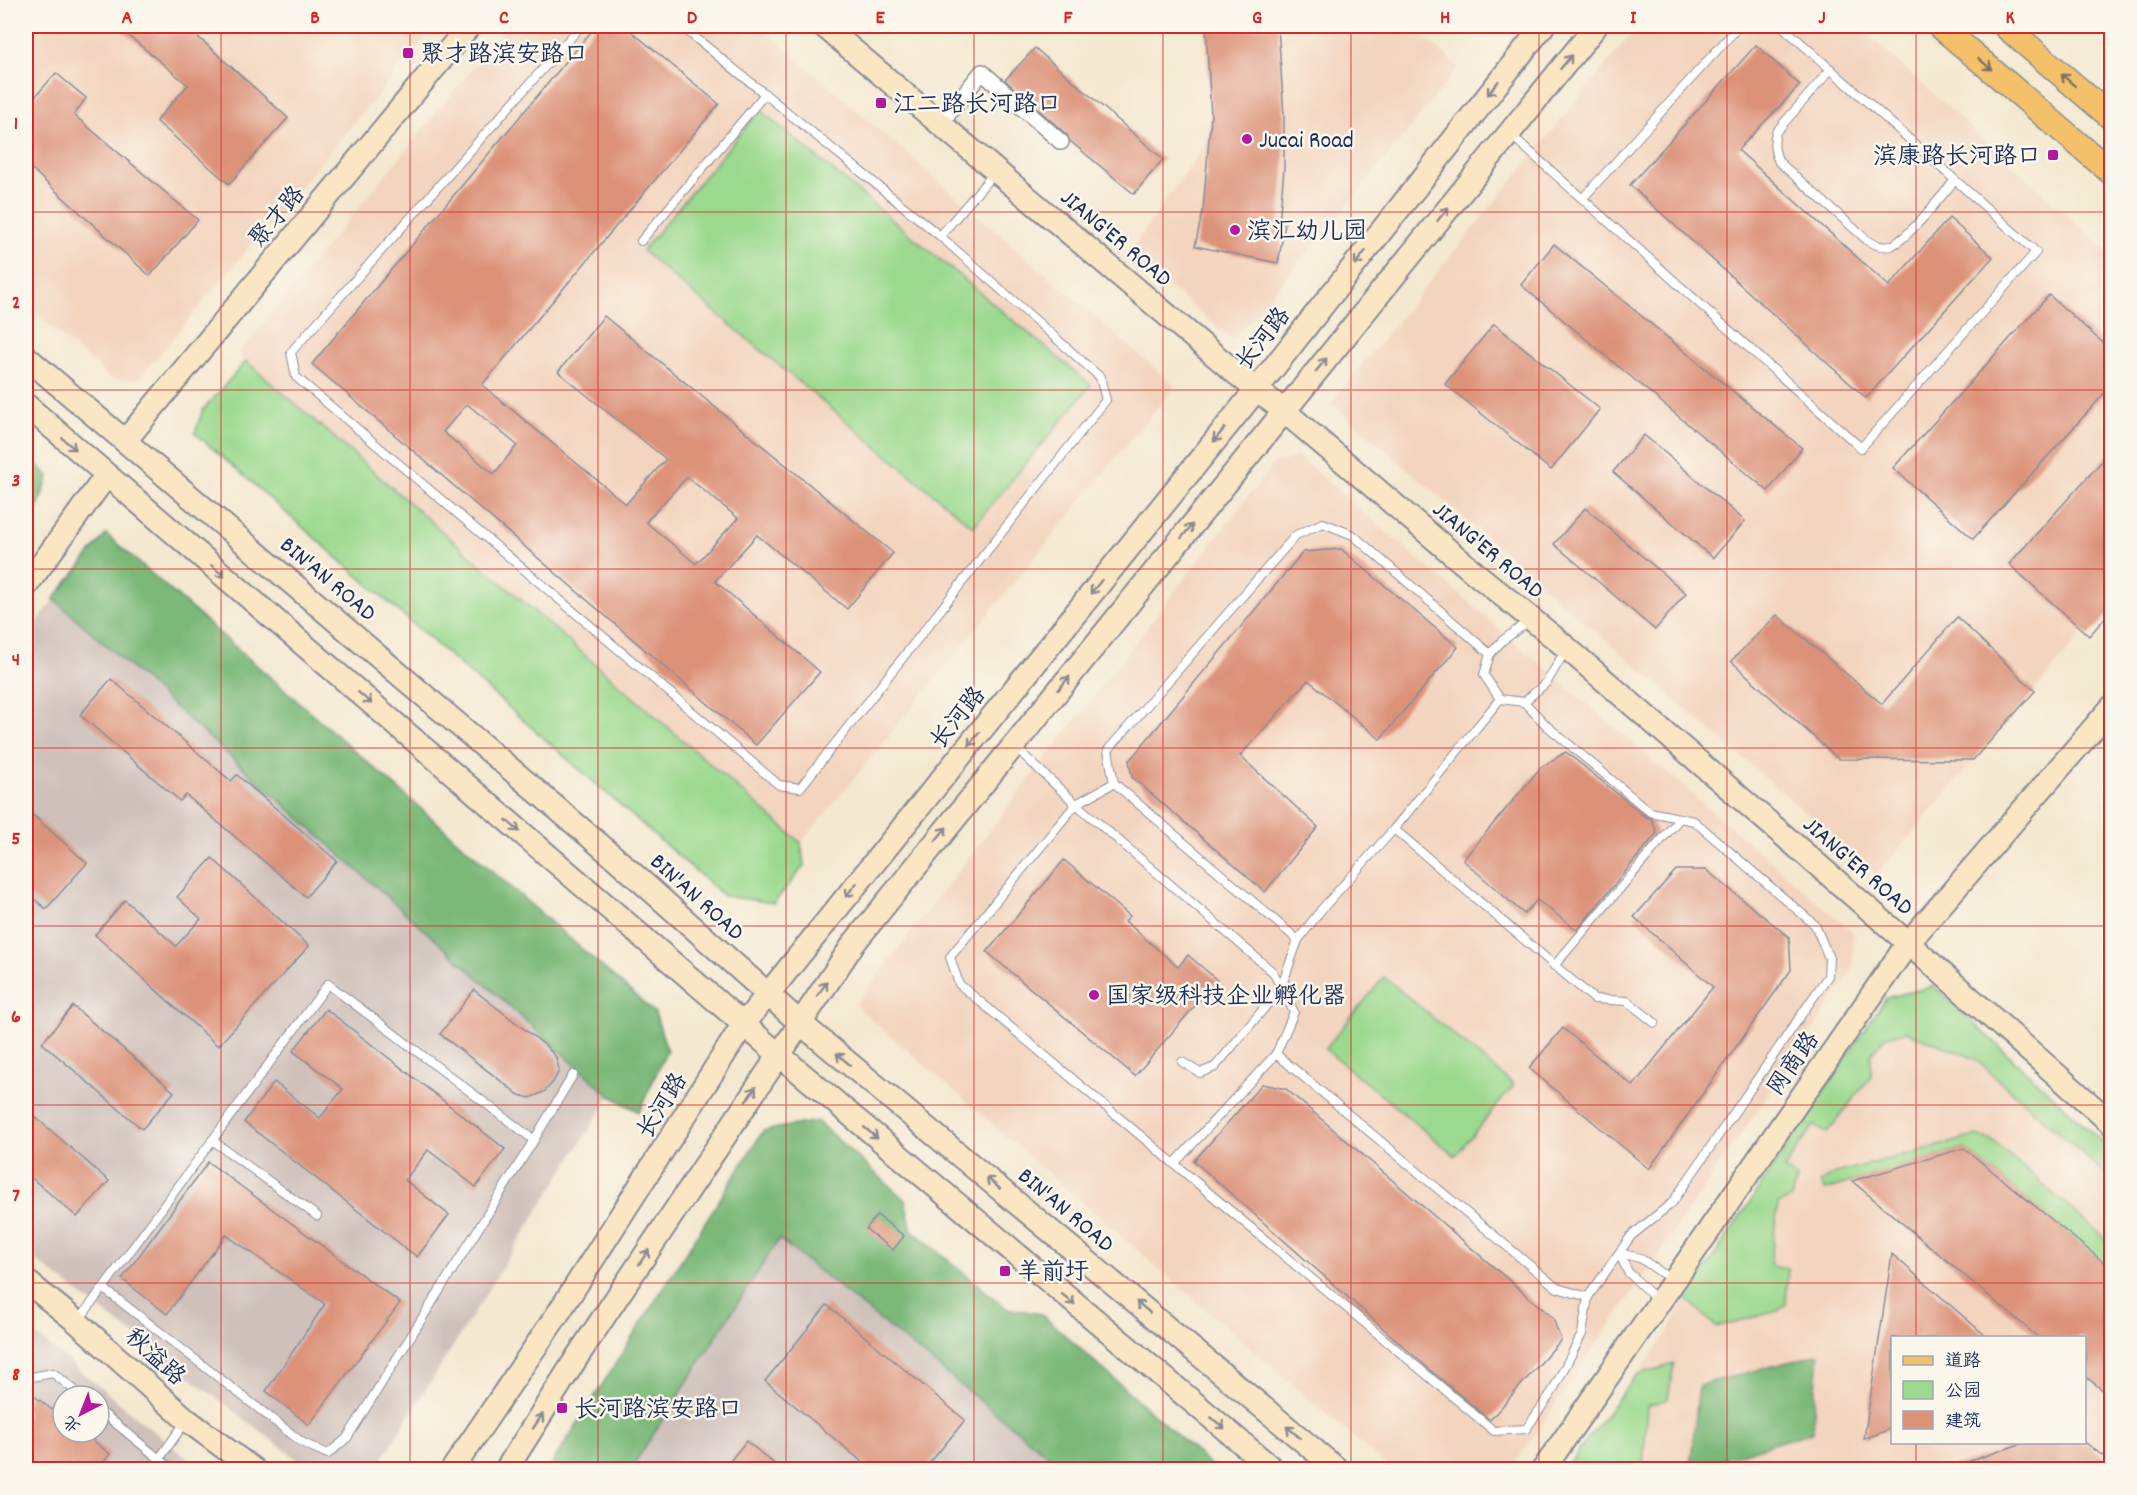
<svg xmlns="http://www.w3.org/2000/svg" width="2137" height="1495" font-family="Dekko,'LXGW WenKai TC',sans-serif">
  <rect width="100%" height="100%" fill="#fbf7ec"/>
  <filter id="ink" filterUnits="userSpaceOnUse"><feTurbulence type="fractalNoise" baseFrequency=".0167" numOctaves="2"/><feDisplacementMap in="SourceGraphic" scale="12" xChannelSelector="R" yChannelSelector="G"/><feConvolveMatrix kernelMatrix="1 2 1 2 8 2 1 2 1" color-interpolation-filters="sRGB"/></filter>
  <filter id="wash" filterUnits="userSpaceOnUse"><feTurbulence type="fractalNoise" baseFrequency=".008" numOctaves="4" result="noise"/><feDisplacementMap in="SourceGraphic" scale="24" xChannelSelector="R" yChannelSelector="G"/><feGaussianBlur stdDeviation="1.35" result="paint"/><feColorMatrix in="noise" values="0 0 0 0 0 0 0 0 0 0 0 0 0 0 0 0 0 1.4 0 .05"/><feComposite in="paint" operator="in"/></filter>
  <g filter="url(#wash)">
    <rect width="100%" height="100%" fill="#f4e8d0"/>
    <g fill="#f3d4be" fill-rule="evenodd">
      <path d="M26,26H435L139,379L112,380L26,305Z"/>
      <path d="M508,26H759L1175,386L801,843L238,354Z"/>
      <path d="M1288,26H1411L1459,67L1345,208L1233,340L1129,253Z"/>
      <path d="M1638,26H1858L2111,255V601L1877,874L1331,403Z"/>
      <path d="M1299,457L1854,933L1852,972L1511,1469H1390L855,1005L1274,463Z"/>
      <path d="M1934,986L2111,1150V1469L1565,1470L1667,1334L1686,1298L1886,998ZM1892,1338H2084V1442H1892Z"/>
    </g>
    <g fill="#cfc0ba" fill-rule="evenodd">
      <path d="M54,599L610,1096L376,1469H310L26,1253V638Z"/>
      <path d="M779,1239L1065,1469L631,1470Z"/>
      <path d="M26,1327L36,1335L200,1469H26ZM63,1396H99V1432H63Z"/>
    </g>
    <g fill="#9bd98e" stroke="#5b8476" stroke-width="1.5">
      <path d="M760,110L1091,385L973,527L642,251Z"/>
      <path d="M246,361L801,843L804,866L774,903L724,896L195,433L203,410Z"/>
      <path d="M1384,977L1514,1085L1455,1156L1325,1049Z"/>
      <path d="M1934,986L2111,1150V1179L1974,1058L1906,1032L1886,1036L1871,1054V1076L1827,1133L1814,1125L1784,1169L1797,1178L1791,1198L1778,1204L1770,1266L1788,1269L1786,1304L1778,1311L1716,1327L1686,1298L1886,998Z"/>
      <path d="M1976,1136L1990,1139L2111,1243V1269L1964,1148L1825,1190L1820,1183L1835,1173Z"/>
      <path d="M1674,1364L1668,1399L1647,1406L1643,1469H1565L1636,1375Z"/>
    </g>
    <g fill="#7cb979" stroke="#4c746c" stroke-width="1.5">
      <path d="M26,455L49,476L34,518L26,525Z"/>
      <path d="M106,534L655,1013L667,1050L639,1112L610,1096L54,599Z"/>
      <path d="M817,1121L905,1200L912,1230L1006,1308L1041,1314L1215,1469H1065L779,1239L631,1469L548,1470L763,1131Z"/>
      <path d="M1819,1354L1812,1432L1690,1469L1699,1385Z"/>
    </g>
    <g id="blocks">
      <g fill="#dc9279" fill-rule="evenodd">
        <path d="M117,26H186L288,118L229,184L156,121L188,85Z"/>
        <path d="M596,26H625L719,104L482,385L626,504L666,459L558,372L604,316L893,553L847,609L757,535L715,581L820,672L756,745L312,364ZM467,404L517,445L494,474L443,432ZM687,477L738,518L696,564L646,522Z"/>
        <path d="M1206,26H1278L1284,116V169L1279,224H1285L1278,263L1195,246L1203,210L1211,116Z"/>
        <path d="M1756,45L1800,85L1738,150L1889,286L1949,218L1993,257L1866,398L1630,185Z"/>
        <path d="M1035,48L1163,159L1134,194L1070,141L1067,135L1005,80Z"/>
        <path d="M56,73L86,98L74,115L198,220L150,276L26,164V107Z"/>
        <path d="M1554,244L1802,448L1768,491L1521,285Z"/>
        <path d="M2049,295L2112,351V385L1973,539L1893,468Z"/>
        <path d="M1494,324L1600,409L1551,470L1445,384Z"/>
        <path d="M1644,435L1745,521L1713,558L1613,472Z"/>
        <path d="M2112,450V610L2089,636L2009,564Z"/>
        <path d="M1585,508L1686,593L1655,630L1554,544Z"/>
        <path d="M1341,549L1458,647L1380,739L1308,680L1240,756L1318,827L1265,892L1132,777L1129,761L1303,552Z"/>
        <path d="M1777,615L1882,704L1957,617L2035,691L1973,760L1838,759L1731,661Z"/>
        <path d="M111,679L231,781L237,775L337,861L306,897L186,795L180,801L80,715Z"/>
        <path d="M1566,752L1646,817L1651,818L1657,833L1577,930L1537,900L1524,914L1463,860L1541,767Z"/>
        <path d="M26,809L87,863L46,909L26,892Z"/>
        <path d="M212,858L309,946L218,1046L95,935L125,900L176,946L201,919L177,897Z"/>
        <path d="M1064,860L1130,916L1125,921L1178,967L1188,955L1217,980L1135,1076L987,952Z"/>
        <path d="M1676,870H1706L1789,937L1791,970L1649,1169L1529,1068L1563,1028L1633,1086L1713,987L1634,917Z"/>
        <path d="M474,990L546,1046L556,1057L559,1071L553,1082L544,1092L530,1098L519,1095L440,1034Z"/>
        <path d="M73,1006L174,1092L142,1129L42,1043Z"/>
        <path d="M326,1009L505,1149L476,1187L428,1150L405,1180L449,1215L417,1257L244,1122L274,1082L320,1118L343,1089L293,1051Z"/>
        <path d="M1262,1084L1286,1089L1553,1318L1561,1340L1490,1420L1429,1369L1194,1161Z"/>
        <path d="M26,1109L109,1181L77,1217L26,1173Z"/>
        <path d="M1964,1148L2112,1269V1398L2085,1376V1338H2039L1852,1181Z"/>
        <path d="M208,1162L400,1303L309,1425L266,1391L325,1304L226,1235L167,1314L122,1279Z"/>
        <path d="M877,1215L904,1236L893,1250L866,1229Z"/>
        <path d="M1892,1254L1988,1338H1893V1428L1864,1439Z"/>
        <path d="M827,1305L965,1420L924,1470H872L765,1381Z"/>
        <path d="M32,1394L52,1410L63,1395V1432H94L90,1438L110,1454L98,1470H26V1402Z"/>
        <path d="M746,1441L782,1470H723Z"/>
        <path d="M2023,1443H2086L2112,1463V1470H1952V1467Z"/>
      </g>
    </g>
  </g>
  <g filter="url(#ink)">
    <use href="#blocks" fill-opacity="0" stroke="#888c97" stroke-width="1.5"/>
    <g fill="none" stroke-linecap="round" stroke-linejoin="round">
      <defs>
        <g id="lane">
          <path d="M581,26L291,352L296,377L779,785L800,788L1106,400L1100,377L940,236L681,26"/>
          <path d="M1831,69L1776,132C1773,144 1774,151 1779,162L1868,241C1875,245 1882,248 1890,246C1906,242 1943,194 1955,180"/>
          <path d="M1510,134L1861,448L2036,252L1782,26"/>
          <path d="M1583,198L1739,26"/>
          <path d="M940,236L995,172"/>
          <path d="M641,241L765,94"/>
          <path d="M1530,620L1502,641L1490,654L1484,675L1500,699L1524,702L1547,682L1565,651"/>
          <path d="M1490,654L1353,535L1323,523L1296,535L1108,750L1114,783L1298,940L1321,910L1394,829L1500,699"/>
          <path d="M1015,747L1076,804L1273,972L1294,1012L1276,1054L1174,1164"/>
          <path d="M1114,783L1076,804L950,957L959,984L1494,1431L1526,1429L1552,1392L1582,1334L1588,1297L1631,1236L1672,1203L1828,976L1829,958L1815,925L1694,821L1650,812L1547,726L1524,702"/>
          <path d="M1394,829L1594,999L1627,1001L1655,1023"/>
          <path d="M1554,966L1680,818"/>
          <path d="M1276,1054L1557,1288L1588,1297"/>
          <path d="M1182,1062L1200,1073L1215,1067L1281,988L1298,940"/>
          <path d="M212,1140L317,1216"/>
          <path d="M534,1140L573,1075"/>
          <path d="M1658,1301L1628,1272L1619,1253L1640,1258L1672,1280"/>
          <path d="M78,1321L103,1288L328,984L534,1140L347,1438L328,1454L303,1443L103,1288"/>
          <path d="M26,1378L53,1373L82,1396"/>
          <path d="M99,1410L173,1470"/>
          <path d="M159,1459L186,1421"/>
        </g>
        <path id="street" d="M940,124L982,72L1061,142"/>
        <g id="secondary">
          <path d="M824,26L1237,374L1284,411L1475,573L1567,648L1908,943L2112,1124"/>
          <path d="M26,357L614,857L799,1022L1338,1470"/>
          <path d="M26,405L778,1054L1274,1470"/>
          <path d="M125,441L469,26"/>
          <path d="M26,586L106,476"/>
          <path d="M26,1281L77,1322L187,1420L254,1470"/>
          <path d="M452,1470L559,1312L743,1025L1256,390L1543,26"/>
          <path d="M506,1470L579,1354L854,943L1596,26"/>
          <path d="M1543,1470L1908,943L2112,707"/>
        </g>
        <g id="primary">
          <path d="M1940,26L2112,173"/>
          <path d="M2005,26L2112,118"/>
        </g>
      </defs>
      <use href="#lane" stroke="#888c97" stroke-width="10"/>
      <use href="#street" stroke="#888c97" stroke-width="18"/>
      <use href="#secondary" stroke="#888c97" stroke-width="26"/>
      <use href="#primary" stroke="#888c97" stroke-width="27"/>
      <use href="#lane" stroke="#fff" stroke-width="8"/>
      <use href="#street" stroke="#fff" stroke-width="15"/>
      <use href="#secondary" stroke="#fbe6c4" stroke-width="22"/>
      <use href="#primary" stroke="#f4c16b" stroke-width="24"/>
    </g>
    <defs><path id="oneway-shaft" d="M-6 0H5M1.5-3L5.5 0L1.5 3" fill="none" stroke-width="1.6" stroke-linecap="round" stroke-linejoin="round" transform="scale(1.5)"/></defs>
    <g stroke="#8b8a91">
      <use href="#oneway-shaft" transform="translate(1566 62) rotate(-51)"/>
      <use href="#oneway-shaft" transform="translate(1493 88) rotate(128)"/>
      <use href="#oneway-shaft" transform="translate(1443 214) rotate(-51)"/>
      <use href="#oneway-shaft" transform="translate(1360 258) rotate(128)"/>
      <use href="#oneway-shaft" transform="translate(1321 365) rotate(-51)"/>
      <use href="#oneway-shaft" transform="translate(1219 435) rotate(129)"/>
      <use href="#oneway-shaft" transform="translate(69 444) rotate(41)"/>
      <use href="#oneway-shaft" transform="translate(1187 531) rotate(-51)"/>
      <use href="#oneway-shaft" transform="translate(218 571) rotate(41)"/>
      <use href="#oneway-shaft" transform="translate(1096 587) rotate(129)"/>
      <use href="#oneway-shaft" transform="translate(1064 683) rotate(-51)"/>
      <use href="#oneway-shaft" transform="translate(365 698) rotate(41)"/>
      <use href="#oneway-shaft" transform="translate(974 739) rotate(129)"/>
      <use href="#oneway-shaft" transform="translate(513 826) rotate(41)"/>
      <use href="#oneway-shaft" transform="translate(941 834) rotate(-51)"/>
      <use href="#oneway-shaft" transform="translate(851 890) rotate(129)"/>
      <use href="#oneway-shaft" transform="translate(822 989) rotate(-55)"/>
      <use href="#oneway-shaft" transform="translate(843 1059) rotate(-140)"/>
      <use href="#oneway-shaft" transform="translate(751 1094) rotate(-56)"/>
      <use href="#oneway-shaft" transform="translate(871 1133) rotate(40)"/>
      <use href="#oneway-shaft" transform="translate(993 1183) rotate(-140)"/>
      <use href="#oneway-shaft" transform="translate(644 1257) rotate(-56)"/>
      <use href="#oneway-shaft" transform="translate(1068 1299) rotate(40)"/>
      <use href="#oneway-shaft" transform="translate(1143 1307) rotate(-140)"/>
      <use href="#oneway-shaft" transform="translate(538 1421) rotate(-56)"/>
      <use href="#oneway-shaft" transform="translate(1218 1423) rotate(40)"/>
      <use href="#oneway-shaft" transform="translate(1293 1432) rotate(-140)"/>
    </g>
    <g stroke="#7d7164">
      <use href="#oneway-shaft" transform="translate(1985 64) rotate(41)"/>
      <use href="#oneway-shaft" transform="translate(2068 80) rotate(-139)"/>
    </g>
  </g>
  <path fill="none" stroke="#d62828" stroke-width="1.5" stroke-opacity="0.55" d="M221,26V1470M410,26V1470M598,26V1470M786,26V1470M974,26V1470M1163,26V1470M1351,26V1470M1539,26V1470M1727,26V1470M1916,26V1338M26,212H2112M26,390H2112M26,569H2112M26,748H2112M26,926H2112M26,1105H2112M26,1283H2112M1916,1442V1470"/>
  <g fill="#b5179e" stroke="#fbf7ec" stroke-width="2">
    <rect x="402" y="47" width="12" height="12" rx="3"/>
    <rect x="875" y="97" width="12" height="12" rx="3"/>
    <circle cx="1247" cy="139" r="6"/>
    <rect x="2047" y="149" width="12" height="12" rx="3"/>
    <circle cx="1235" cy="230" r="6"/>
    <circle cx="1094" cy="995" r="6"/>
    <rect x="999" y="1265" width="12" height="12" rx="3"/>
    <rect x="556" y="1402" width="12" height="12" rx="3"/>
  </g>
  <g text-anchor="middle" stroke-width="5" stroke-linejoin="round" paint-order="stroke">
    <g font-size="24" fill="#1b2f5e" stroke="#fbf7ec" text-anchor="start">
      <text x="420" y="61">聚才路滨安路口</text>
      <text x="893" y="111">江二路长河路口</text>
      <text x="1259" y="147">Jucai Road</text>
      <text x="2041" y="163" text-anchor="end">滨康路长河路口</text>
      <text x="1247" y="238">滨汇幼儿园</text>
      <text x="1106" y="1003">国家级科技企业孵化器</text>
      <text x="1017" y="1279">羊前圩</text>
      <text x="574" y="1416">长河路滨安路口</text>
    </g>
    <g font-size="24" fill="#1b2f5e" stroke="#fbf7ec">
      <text transform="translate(276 216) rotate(-50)" y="8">聚才路</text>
      <text transform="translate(1117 237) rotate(40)" y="8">JIANG'ER ROAD</text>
      <text transform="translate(1262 338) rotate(-52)" y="8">长河路</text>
      <text transform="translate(1489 549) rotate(40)" y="8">JIANG'ER ROAD</text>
      <text transform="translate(329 578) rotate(40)" y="8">BIN'AN ROAD</text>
      <text transform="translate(957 717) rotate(-51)" y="8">长河路</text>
      <text transform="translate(1859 865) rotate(41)" y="8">JIANG'ER ROAD</text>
      <text transform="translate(698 896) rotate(42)" y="8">BIN'AN ROAD</text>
      <text transform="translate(1792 1063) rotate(-55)" y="8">网商路</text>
      <text transform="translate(661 1105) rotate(-58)" y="8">长河路</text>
      <text transform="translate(1067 1209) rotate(40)" y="8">BIN'AN ROAD</text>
      <text transform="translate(156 1356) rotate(42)" y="8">秋溢路</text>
    </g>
  </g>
  <rect width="2137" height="1495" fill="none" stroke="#fbf7ec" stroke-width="66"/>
  <rect x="1891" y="1336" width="195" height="108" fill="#fbf7ec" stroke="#a1a7b3" stroke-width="1.5"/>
  <rect x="1903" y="1356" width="30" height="9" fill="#f4c16b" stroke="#a1a7b3" stroke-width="1.5"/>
  <text x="1945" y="1366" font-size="18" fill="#1b2f5e">道路</text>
  <rect x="1903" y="1381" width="30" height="18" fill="#9bd98e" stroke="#a1a7b3" stroke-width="1.5"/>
  <text x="1945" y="1396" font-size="18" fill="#1b2f5e">公园</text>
  <rect x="1903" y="1411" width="30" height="18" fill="#dc9279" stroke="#a1a7b3" stroke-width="1.5"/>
  <text x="1945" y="1426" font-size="18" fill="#1b2f5e">建筑</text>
  <g transform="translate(81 1414) rotate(222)"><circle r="28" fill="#fbf7ec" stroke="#a1a7b3" stroke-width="1.5"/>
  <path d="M0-4.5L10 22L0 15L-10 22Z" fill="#b5179e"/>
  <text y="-9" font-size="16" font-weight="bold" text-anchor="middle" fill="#1b2f5e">北</text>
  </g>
  <rect x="33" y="33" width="2071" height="1429" fill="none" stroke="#d62828" stroke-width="2"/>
  <g font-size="20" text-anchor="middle" font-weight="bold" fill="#d62828">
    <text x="127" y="23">A</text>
    <text x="315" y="23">B</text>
    <text x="504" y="23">C</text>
    <text x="692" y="23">D</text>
    <text x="880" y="23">E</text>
    <text x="1068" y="23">F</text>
    <text x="1257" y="23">G</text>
    <text x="1445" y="23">H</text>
    <text x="1633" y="23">I</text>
    <text x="1822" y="23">J</text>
    <text x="2010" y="23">K</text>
    <text x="16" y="129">1</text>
    <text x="16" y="308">2</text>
    <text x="16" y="486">3</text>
    <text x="16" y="665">4</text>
    <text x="16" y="844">5</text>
    <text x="16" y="1022">6</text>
    <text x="16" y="1201">7</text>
    <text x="16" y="1380">8</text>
  </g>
</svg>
